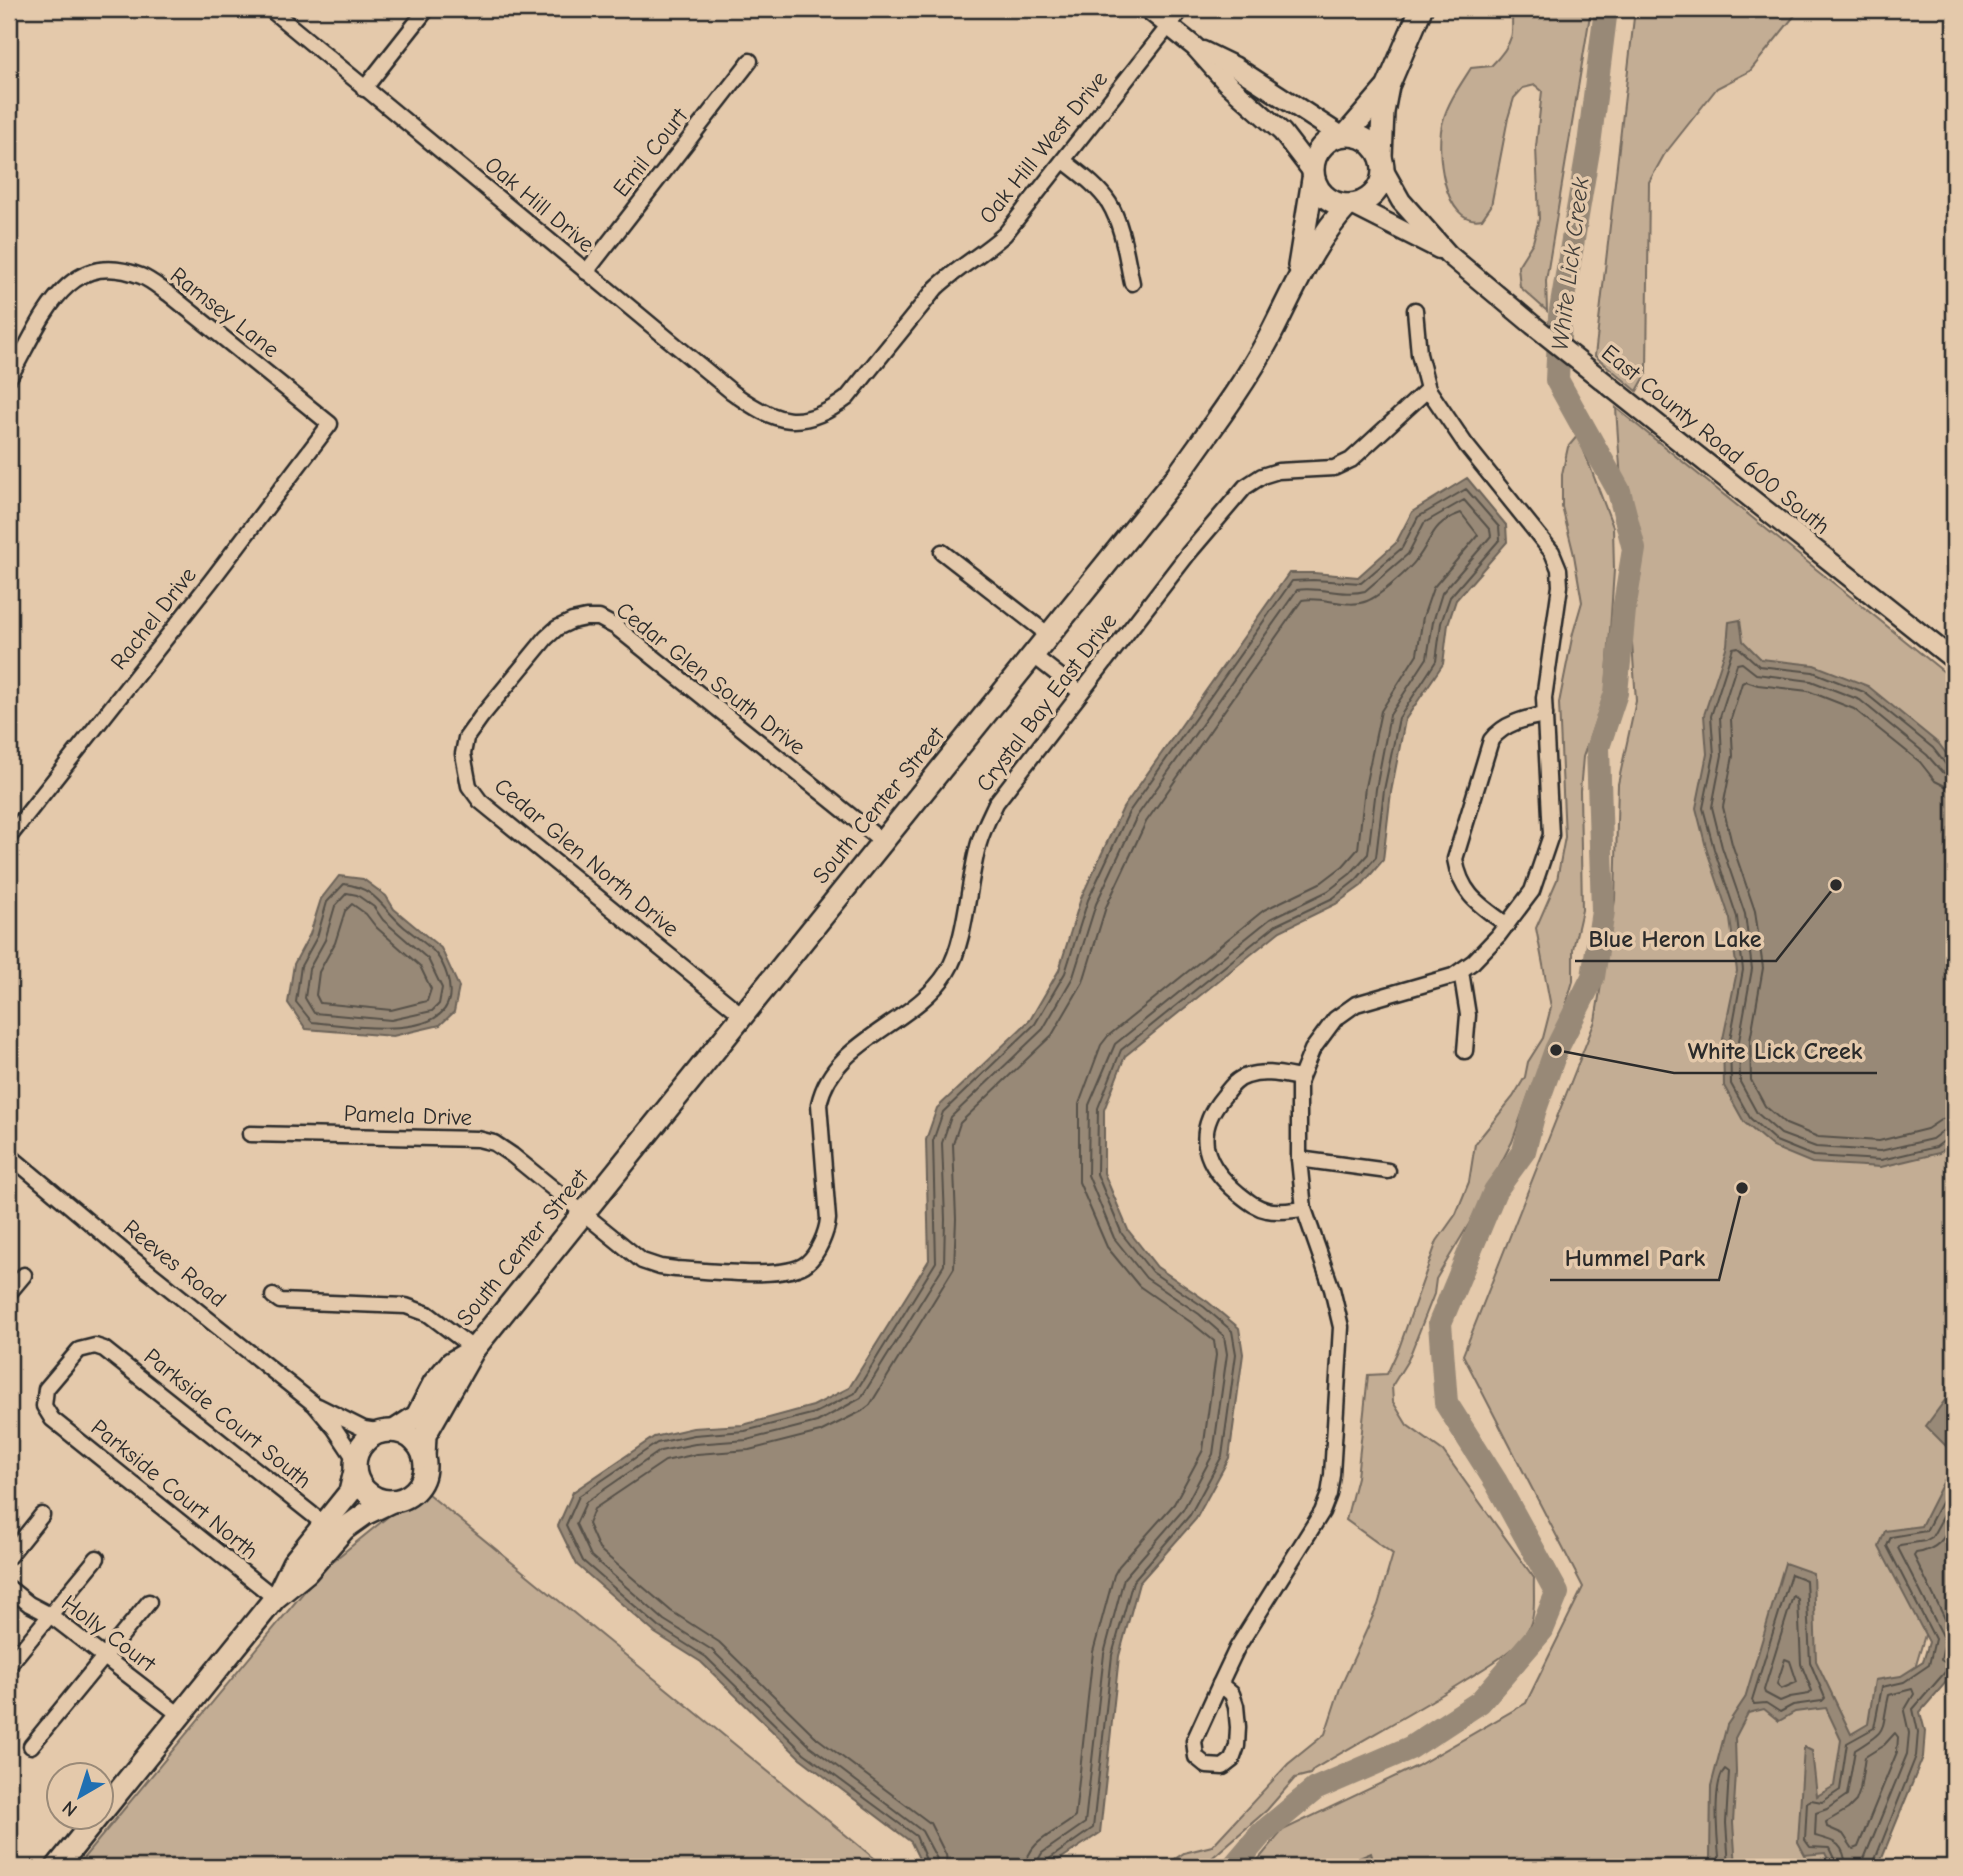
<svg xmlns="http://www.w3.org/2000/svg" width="1963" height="1876" font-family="'Comic Neue',sans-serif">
  <rect width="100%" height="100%" fill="#e4c9ab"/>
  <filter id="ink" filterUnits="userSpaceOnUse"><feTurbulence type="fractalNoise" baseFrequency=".0143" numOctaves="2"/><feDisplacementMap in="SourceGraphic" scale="14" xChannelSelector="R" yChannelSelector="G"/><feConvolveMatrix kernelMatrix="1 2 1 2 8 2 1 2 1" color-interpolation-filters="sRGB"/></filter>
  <g filter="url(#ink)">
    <g fill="#c3ad94" stroke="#776c60" stroke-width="2">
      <path d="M1514,9H1591L1546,281L1547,311L1520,287L1518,266L1533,242L1539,219L1536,147L1542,91L1535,85L1523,88L1514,98L1508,118L1491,206L1482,219C1443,228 1435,147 1443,121C1448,102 1461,84 1471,68L1491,66C1499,58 1508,48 1511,37C1514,29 1510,20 1514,9Z"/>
      <path d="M1635,9H1800L1750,71L1717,88L1664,155L1649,182L1647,373L1637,391L1595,356Z"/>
      <path d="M1616,408L1954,680V1537L1856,1867H1252L1283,1830L1417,1766L1526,1703L1583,1587L1463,1355L1595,1021L1615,900L1618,784L1636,701Z"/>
      <path d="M1578,435L1613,527L1614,570L1606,690L1583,757L1580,791L1582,910L1573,949V981L1559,1029L1530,1091L1512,1142L1469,1224L1436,1279L1434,1294L1408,1360L1392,1386L1393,1402L1407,1425L1443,1451L1534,1578C1533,1595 1537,1615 1527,1631C1513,1653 1486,1667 1464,1681C1415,1712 1364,1739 1314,1769L1310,1774L1295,1778L1267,1810L1212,1858L1206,1867H1163L1184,1853L1212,1846L1288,1764L1325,1734L1340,1688L1378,1605L1393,1554L1346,1520L1357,1477L1368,1375L1387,1374L1399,1348L1437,1241L1456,1214L1469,1182L1475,1144L1513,1097L1525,1077L1528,1062L1543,1038L1551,1007L1536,928L1557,880L1565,837L1559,703L1573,633L1582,602L1574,555L1562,507V474L1568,447Z"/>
      <path d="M422,1489L885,1867H76L322,1570Z"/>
    </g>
    <g fill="#988977" stroke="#6c6359" stroke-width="2">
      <path d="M1467,478L1506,525L1507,542L1456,600L1448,624L1443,664L1405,720L1391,792L1383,860L1361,886L1336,904L1280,931L1125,1056L1104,1110V1173L1128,1230L1157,1267L1208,1302L1239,1328L1243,1354L1229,1458L1196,1519L1139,1583L1119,1656L1100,1833L1048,1867H923L911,1842L800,1758L701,1662L655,1633L577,1565L558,1526L573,1492L654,1437L693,1428L743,1425L813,1406L849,1388L929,1260L926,1140L937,1108L1030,1020L1059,970L1081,898L1123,808L1289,573H1314L1358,577L1396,543L1412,512Z"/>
      <path d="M1740,620L1743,641L1761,659L1814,665L1868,686L1939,744L1954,764V1142L1939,1153L1881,1167L1812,1163L1773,1147L1744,1122L1724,1086L1723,1039L1737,971L1730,919L1707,851L1696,808L1707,754L1704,715L1727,645L1729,622Z"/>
      <path d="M339,876L363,879L386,896L394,909L441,948L459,987L454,1012L440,1025L393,1036L306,1029L288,1003L294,964L310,934L321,899Z"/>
      <path d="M1954,1388V1454L1926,1426Z"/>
      <path d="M1954,1461V1673L1920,1712L1925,1731L1923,1757L1878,1867H1832L1825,1853L1805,1855L1798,1842L1804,1747L1812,1751L1817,1796L1834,1786L1841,1740L1826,1708L1795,1712L1779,1721L1764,1709L1748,1713L1735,1738L1736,1773L1733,1823L1736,1867H1714L1710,1858L1711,1786L1727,1725L1745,1698L1785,1563L1813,1573L1816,1661L1851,1734L1868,1724L1875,1680L1901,1676L1923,1662L1929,1642L1879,1547L1885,1531L1921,1526Z"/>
      <path d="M1371,1853L1375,1867H1338Z"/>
    </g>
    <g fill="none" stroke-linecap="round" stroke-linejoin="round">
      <g stroke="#575149" stroke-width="2">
        <path d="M1954,767L1947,766L1933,748L1864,692L1813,672L1759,666L1738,647L1733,648L1711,716L1714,755L1703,808L1714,849L1737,917L1743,970L1730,1040L1731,1084L1750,1118L1776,1141L1813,1156L1881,1160L1936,1147L1948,1138L1954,1137"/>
        <path d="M1954,776L1942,772L1927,755L1860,700L1811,681L1756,674L1742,663L1737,664L1720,717L1722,755L1712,807L1722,847L1745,914L1752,969L1739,1041L1740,1082L1757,1113L1781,1134L1816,1147L1880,1151L1932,1139L1944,1130L1954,1128"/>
        <path d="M1954,787L1945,786L1935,781L1920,762L1854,709L1808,691L1758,685L1746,681L1742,683L1731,719L1733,756L1723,807L1732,844L1755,911L1763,968L1750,1041L1751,1080L1765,1106L1786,1124L1818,1137L1879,1141L1927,1129L1942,1119L1954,1117"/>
        <path d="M344,884C376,888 381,907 403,926C411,933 430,946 436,954C445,965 452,985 449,999C440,1042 344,1025 312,1022L296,1002L301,966L317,937L327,902Z"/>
        <path d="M347,893L357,895L374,907L383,920L428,959L442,988L439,1004L432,1011L391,1020L314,1013L305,998L309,969L325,940L335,906Z"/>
        <path d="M352,904L366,914L376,927L420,966L431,989L427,1001L391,1010L320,1003L316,995L319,972L335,943L345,911Z"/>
        <path d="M1954,1497L1932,1537L1925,1541L1900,1545L1898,1548L1943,1636L1944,1645L1941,1660L1944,1662L1954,1660"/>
        <path d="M1954,1520C1944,1539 1938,1550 1916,1553L1914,1556L1954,1637"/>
        <path d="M1791,1574L1806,1580L1810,1662L1825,1698L1822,1701L1793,1705L1780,1712L1766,1703L1754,1704L1752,1700Z"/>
        <path d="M1793,1596L1798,1599L1801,1664L1812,1691L1809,1694L1790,1697L1780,1701L1765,1693L1764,1690Z"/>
        <path d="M1785,1659L1790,1661L1797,1682L1781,1689L1777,1684Z"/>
        <path d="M1895,1733L1898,1737L1897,1752L1858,1847L1853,1849L1843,1834L1827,1827L1826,1822L1848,1809L1856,1801L1860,1790L1865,1757L1884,1745Z"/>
        <path d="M929,1867L916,1836L804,1753L706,1657L659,1627L583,1561L566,1525L579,1496L657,1443L694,1435L745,1431L815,1413L855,1393L936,1262L933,1141L943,1112L1035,1024L1065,973L1088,900L1129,812L1292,581L1313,580L1361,583L1402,548L1418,517L1466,489L1499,527L1500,539L1450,597L1441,623L1436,661L1399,718L1384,790L1376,857L1356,880L1333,898L1276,925L1121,1050L1098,1108L1097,1174L1122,1234L1152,1272L1204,1307L1232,1331L1236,1354L1222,1456L1190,1515L1133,1581L1112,1655L1093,1828L1049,1859L1046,1867"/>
        <path d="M938,1867L937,1859L922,1831L810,1746L712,1650L664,1620L591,1556L576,1524L586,1502L660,1451L695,1444L747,1440L817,1422L861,1398L944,1265L945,1219L942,1143L951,1117L1043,1029L1073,977L1096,904L1137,816L1297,590C1319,586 1343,597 1365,591L1408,554L1424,523L1464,500L1490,530L1491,536L1442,593L1433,622L1427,658L1390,715L1376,789L1368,854L1350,874L1328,891L1270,919L1115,1044L1089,1105L1088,1175L1114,1238L1146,1278L1199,1314L1224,1336L1227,1354L1213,1454L1183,1510L1124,1578L1104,1654L1085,1823L1042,1853L1038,1860L1037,1867"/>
        <path d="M948,1867L946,1855L930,1823L817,1738L719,1642L671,1611L599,1549L588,1524L594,1509L665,1461L697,1454L749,1450L820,1432L862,1411L870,1405L954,1268L956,1219L953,1144L960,1123L1052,1035L1083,982L1106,907L1146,822L1302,600C1323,596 1348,609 1367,601C1380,596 1409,570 1417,559C1434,537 1430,524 1461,513L1478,535L1433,588L1423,617L1417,654L1381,711L1365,787L1358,849L1343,866L1322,882L1264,910L1108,1036L1101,1045L1079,1104V1182L1107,1247L1139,1286L1192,1323L1214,1341L1216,1355L1203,1450L1174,1504L1119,1566L1114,1575L1093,1652L1075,1817C1057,1833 1027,1840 1026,1867"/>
        <path d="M1720,1867C1718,1846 1711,1784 1725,1769L1729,1772L1726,1823L1729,1867"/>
        <path d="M1838,1867L1829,1848L1810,1847L1805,1840L1807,1802L1811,1800L1822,1802L1840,1790L1847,1743L1874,1728L1882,1687L1904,1682L1929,1665L1935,1639L1887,1546L1891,1537L1926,1531L1954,1478"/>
        <path d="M1846,1867C1844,1842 1834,1841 1815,1836L1816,1813L1827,1809L1847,1795L1855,1750C1890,1728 1880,1733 1889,1695L1912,1689L1914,1694L1904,1711L1909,1733L1907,1754L1864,1859L1863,1867"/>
        <path d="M1872,1867L1916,1756L1918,1732L1913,1709L1946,1671L1954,1669"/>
      </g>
      <path stroke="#988977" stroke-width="24" d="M1233,1867L1261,1834L1315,1789L1410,1748L1480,1702L1542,1630L1557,1593L1496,1482L1446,1403L1440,1323L1495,1191L1524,1151L1534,1112L1556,1050L1593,977L1603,911L1598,747L1616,693L1624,610L1634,549L1619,491L1557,380L1560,316L1589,145L1606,9"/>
      <defs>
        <g id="minor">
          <path d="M270,9L732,392C775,424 802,432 847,398L936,288C957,268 983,254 1005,234L1182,9"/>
          <path d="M364,89L427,9"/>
          <path d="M1064,161C1079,173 1098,186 1109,203C1123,226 1126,256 1132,283"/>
          <path d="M586,272L750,61"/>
          <path d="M9,378C40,326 64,245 141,276C151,280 160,288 169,294L330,424L211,581L9,837"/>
          <path d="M942,552L1050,636"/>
          <path d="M1034,656L1080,692"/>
          <path d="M1507,925C1480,905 1461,895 1455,859L1491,740C1504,723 1526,718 1545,715"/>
          <path d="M1461,971L1468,1015L1465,1051"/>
          <path d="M742,1015L480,801L469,786L463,754L466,738L481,717L546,638L557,628L572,621L586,618H599L616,627L882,841"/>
          <path d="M1300,1078C1283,1075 1265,1070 1247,1076C1236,1079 1230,1088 1223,1097C1192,1134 1205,1166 1239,1194C1248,1201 1256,1208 1267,1210C1279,1213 1293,1210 1304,1209"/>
          <path d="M250,1134L478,1139L494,1143L512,1155L642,1261L660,1267L676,1269C705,1270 786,1281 807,1263C818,1254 827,1232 828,1219L819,1104C833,1039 914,1025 947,972C967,940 968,880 979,843C983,829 990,816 996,803L1188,554L1245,487L1262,476L1278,471L1334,468L1351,460L1428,389"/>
          <path d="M9,1155L133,1259L314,1404L335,1429L355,1459"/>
          <path d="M1299,1159L1388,1171"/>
          <path d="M9,1293L24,1275"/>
          <path d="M273,1296L280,1301L406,1306L428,1314L474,1349"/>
          <path d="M318,1406L364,1429L383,1432"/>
          <path d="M9,1556L42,1515"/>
          <path d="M9,1588L29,1604L50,1615L181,1716"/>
          <path d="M275,1598L52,1419L44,1406L46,1389L79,1350L95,1346L104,1349L323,1523"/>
          <path d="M9,1665L97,1558"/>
          <path d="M1220,1684L1237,1648L1322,1512L1329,1494L1332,1475L1341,1327L1332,1289L1304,1209L1299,1159V1082L1312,1050L1335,1019L1356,1004L1453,976L1473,962L1498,936L1532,891L1551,835L1544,698L1560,586L1559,569L1552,552L1466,445L1428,389L1419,354L1415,310"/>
          <path d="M1220,1684L1232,1694L1236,1706L1238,1727L1237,1746L1232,1760L1223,1767L1207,1766L1196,1757L1194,1741Z"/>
          <path d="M31,1746L149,1602"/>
        </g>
        <g id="tertiary">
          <path d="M1148,9L1195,47L1226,82L1282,132L1312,171"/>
          <path d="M1203,51L1234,66L1340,135"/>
          <path d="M1383,169L1401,201L1448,254L1533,325L1954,660"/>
          <path d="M1352,205L1439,249"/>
        </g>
        <g id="secondary">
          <path d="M1347,134L1385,90"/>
          <circle cx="1348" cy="170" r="35"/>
          <path d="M1381,157L1383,112L1388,86L1421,9"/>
          <path d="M1299,266L1313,179"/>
          <path d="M394,1431L417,1416L434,1383L451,1363L466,1354"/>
          <circle cx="390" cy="1466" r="35"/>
          <path d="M424,1457L425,1435L474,1349L1178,475C1209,431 1243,387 1268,340C1293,292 1311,245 1348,205"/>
          <path d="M279,1592L293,1563L350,1492L355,1471"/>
          <path d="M102,1812L275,1598L307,1572L344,1529L365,1514L392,1501"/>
          <path d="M57,1867L98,1816"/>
        </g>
      </defs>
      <use href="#minor" stroke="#2b2b2b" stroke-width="19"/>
      <use href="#tertiary" stroke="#2b2b2b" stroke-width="23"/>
      <use href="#secondary" stroke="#2b2b2b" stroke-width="26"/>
      <use href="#minor" stroke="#e4c9ab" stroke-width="14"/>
      <use href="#tertiary" stroke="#e4c9ab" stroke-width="18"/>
      <use href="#secondary" stroke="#e4c9ab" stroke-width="21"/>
    </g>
  </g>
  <g text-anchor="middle" stroke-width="7" stroke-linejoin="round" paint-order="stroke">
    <g font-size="23" fill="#2b2b2b" stroke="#e4c9ab">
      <text transform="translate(1043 147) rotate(-51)" y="8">Oak Hill West Drive</text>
      <text transform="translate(650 152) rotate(-52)" y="8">Emil Court</text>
      <text transform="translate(540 204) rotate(40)" y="8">Oak Hill Drive</text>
      <text transform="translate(225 312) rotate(38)" y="8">Ramsey Lane</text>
      <text transform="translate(1716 439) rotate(39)" y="8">East County Road 600 South</text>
      <text transform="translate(153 618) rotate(-52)" y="8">Rachel Drive</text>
      <text transform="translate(711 678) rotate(38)" y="8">Cedar Glen South Drive</text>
      <text transform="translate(1046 702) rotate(-53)" y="8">Crystal Bay East Drive</text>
      <text transform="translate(878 805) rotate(-51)" y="8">South Center Street</text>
      <text transform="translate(587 857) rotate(40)" y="8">Cedar Glen North Drive</text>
      <text transform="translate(408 1115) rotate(2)" y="8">Pamela Drive</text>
      <text transform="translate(522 1247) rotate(-51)" y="8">South Center Street</text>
      <text transform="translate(175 1263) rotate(39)" y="8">Reeves Road</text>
      <text transform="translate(228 1418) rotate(39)" y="8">Parkside Court South</text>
      <text transform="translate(175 1489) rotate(39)" y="8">Parkside Court North</text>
      <text transform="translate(109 1633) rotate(37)" y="8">Holly Court</text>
    </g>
    <g font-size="24" font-style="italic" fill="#413e3a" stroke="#e4c9ab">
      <text transform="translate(1570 264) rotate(-83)" y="8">White Lick Creek</text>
    </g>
  </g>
  <path fill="none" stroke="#2b2b2b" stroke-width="2.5" d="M1836 885L1776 961H1575M1556 1050L1674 1073H1877M1742 1188L1719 1280H1550"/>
  <g fill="#2b2b2b" stroke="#e4c9ab" stroke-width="2.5">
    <circle cx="1836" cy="885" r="7"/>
    <circle cx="1556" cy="1050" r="7"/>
    <circle cx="1742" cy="1188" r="7"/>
  </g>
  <g font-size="24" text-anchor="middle" font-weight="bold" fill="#2b2b2b" stroke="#e4c9ab" stroke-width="7" stroke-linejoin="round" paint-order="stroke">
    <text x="1675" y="947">Blue Heron Lake</text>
    <text x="1775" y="1059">White Lick Creek</text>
    <text x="1635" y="1266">Hummel Park</text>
  </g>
  <rect width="1963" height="1876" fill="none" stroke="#e4c9ab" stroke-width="35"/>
  <rect x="18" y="18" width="1928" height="1841" fill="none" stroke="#2b2b2b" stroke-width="2.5" filter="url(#ink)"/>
  <g transform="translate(80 1796) rotate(219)"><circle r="33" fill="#e4c9ab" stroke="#9a8a78" stroke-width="2"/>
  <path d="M0-5L12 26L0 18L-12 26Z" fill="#1f6fb2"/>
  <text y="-10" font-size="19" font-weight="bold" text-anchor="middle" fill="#2b2b2b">N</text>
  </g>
</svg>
